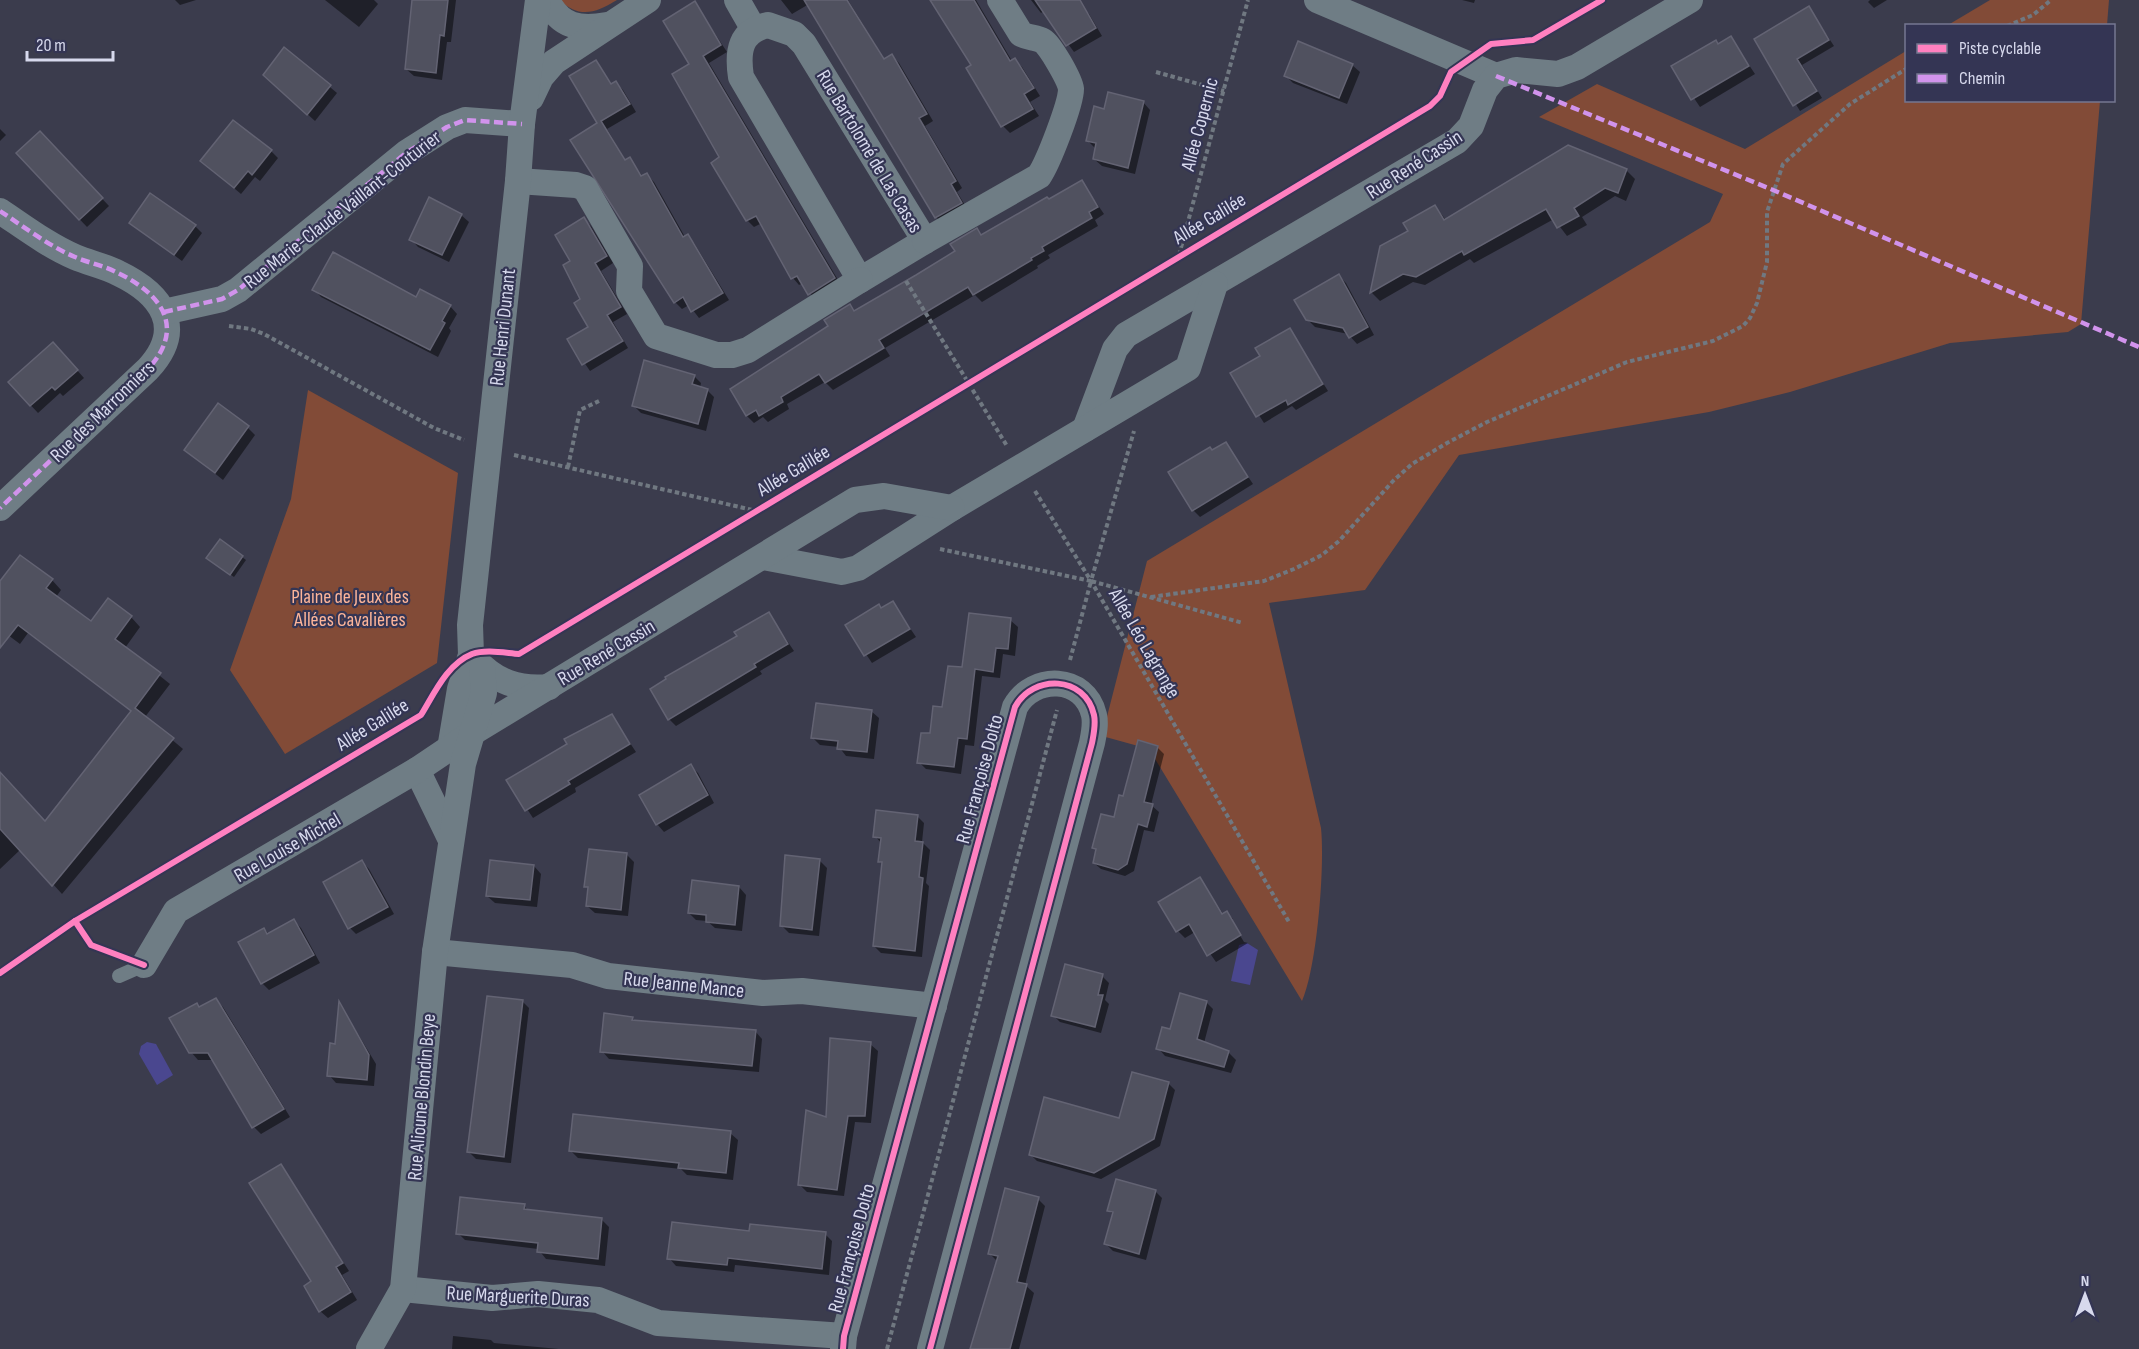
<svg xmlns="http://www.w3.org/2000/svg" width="2139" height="1349" font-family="'Sofia Sans Condensed',sans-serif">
  <rect width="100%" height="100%" fill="#3b3c4d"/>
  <g fill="#824b37">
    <path d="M559,0H617C595,13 580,19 559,0Z"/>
    <path d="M1990,0H2109L2107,25H1948Z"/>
    <path d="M1906,51V100L2100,101L2081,324L2068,332L1950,343L1790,392L1709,412L1459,455L1365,590L1269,603L1321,828C1325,866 1317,967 1302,1001L1149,749L1102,736L1147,561L1710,222L1723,194L1539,117L1597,84L1745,149Z"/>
    <path d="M308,390L458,473L437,663L285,754L230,670L291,499Z"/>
  </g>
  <g fill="#4a478f">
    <path d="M1247,943L1258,950L1250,985L1231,981L1239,945Z"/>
    <path d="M147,1042L156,1044L173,1075L157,1085L139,1054L141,1046Z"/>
  </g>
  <g fill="#0007">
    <path d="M175,0H196L180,5Z"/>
    <path d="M325,0H374L378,4L359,27Z"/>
    <path d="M414,0H456L451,42H447L442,80L414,76L406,69Z"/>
    <path d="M781,0H848L885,60L892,56L899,63L933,121L925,126L962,188L957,192L968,210L943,224L936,217L809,4L792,14Z"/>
    <path d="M940,0H976L1012,61L1014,60L1022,67L1040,96L1030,102L1039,116L1010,133L1003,126L968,68L973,66Z"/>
    <path d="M1031,0H1073L1089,14L1102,36L1074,52L1044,11L1041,13Z"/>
    <path d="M1462,0H1475L1474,3Z"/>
    <path d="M1870,0H1887L1874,8L1868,2Z"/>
    <path d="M695,3L727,52L709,63L841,285L816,301L803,283L799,285L793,278L762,223L754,227L747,220L713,163L721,158L691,65Z"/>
    <path d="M1809,8L1834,46L1802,65L1822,98L1800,111L1756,40Z"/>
    <path d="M1731,38L1755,74L1700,107L1673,67L1716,42L1719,45Z"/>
    <path d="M285,49L337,93L315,121L272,82Z"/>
    <path d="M596,62L612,84L616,83L623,90L636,112L607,129L626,161L630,159L643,177L647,175L654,182L685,237L687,236L694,243L729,300L699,318L689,305L682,309L675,302L599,124Z"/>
    <path d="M1352,65L1360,72L1347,104L1293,83L1285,75Z"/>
    <path d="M1143,102L1150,110L1135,174L1102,166L1094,159L1095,148L1088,141L1106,110Z"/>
    <path d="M0,129L6,135L0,141Z"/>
    <path d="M47,140L109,206L87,227L18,154Z"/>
    <path d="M1568,146L1627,171L1635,179L1626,201L1615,196L1582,217L1587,225L1567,236L1554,219L1474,263L1470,259L1425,285L1413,282L1380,301L1372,293L1382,247L1410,231L1435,206L1446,220Z"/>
    <path d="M271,151L278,158L260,181L255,177L241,194L202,161Z"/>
    <path d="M1082,182L1104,214L1095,220L1098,226L1048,255L1050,258L1037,266L1038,268L982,302L975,295L885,348L890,356L833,390L825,382L787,404L789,409L768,422L763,417L754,423L747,416L732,390L830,327L850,306L856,312L957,252L977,230L983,236Z"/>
    <path d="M461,215L469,222L449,262L418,247L411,239Z"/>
    <path d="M584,219L591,226L613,263L601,271L627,314L613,322L628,348L590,371L569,340L590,327L572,262Z"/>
    <path d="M131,223L195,226L202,233L182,261Z"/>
    <path d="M1339,276L1346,283L1374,335L1357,344L1348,334L1315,327L1307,319Z"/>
    <path d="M314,289L416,299L450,306L457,314L449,328L451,331L438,357L321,297Z"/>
    <path d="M1290,330L1328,391L1296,410L1292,406L1264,423L1232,373L1262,356Z"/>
    <path d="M60,351L84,378L63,396L60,393L38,413L10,383Z"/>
    <path d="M694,376L701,383L700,388L707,390L714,397L706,431L641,413L633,405Z"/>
    <path d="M248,428L255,435L223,480L186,450Z"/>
    <path d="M1226,444L1253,484L1200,517L1193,510L1213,452Z"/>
    <path d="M242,557L246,560L234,577L211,561Z"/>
    <path d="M52,580L61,590L56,597L91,623L131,617L140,627L125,648L170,684L145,717L183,749L62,894L21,849L0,869V773L46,823L132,712L28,633L20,644L0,629V581Z"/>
    <path d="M893,603L916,637L872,663L847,626Z"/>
    <path d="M769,614L794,651L760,671L762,674L676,726L669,719L739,636Z"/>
    <path d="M1010,620L1018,627L1015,656L1003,654L1000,678L982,676L974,746L965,745L961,774L926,769L919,762L964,669Z"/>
    <path d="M871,711L879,718L874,759L846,756L839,747L820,745L813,738Z"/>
    <path d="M612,716L636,752L575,788L576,792L533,818L508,780L569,744L566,739Z"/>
    <path d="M1157,747L1164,754L1151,805L1159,812L1154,832L1144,830L1134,871L1125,876L1101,869L1094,863L1097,851L1094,848L1115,819L1124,798Z"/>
    <path d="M690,766L698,773L714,803L664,832L657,824Z"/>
    <path d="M917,816L924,823L922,842L930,850L926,883L929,886L922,957L881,953L874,946L883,865L880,862L882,844L875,836Z"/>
    <path d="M627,855L634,862L628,916L595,913L587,906L589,890L586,886Z"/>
    <path d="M820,861L827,868L819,936L789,933L781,925Z"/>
    <path d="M362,862L369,869L394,914L356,934L350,928Z"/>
    <path d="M534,866L541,874L537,907L495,903L487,896Z"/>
    <path d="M1200,879L1224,915L1227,913L1233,919H1230L1244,942L1248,943L1216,962L1195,932L1185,938L1178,931Z"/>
    <path d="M739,887L746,895L742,931L715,928L707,921L696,920L689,913Z"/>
    <path d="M294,921L301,928L320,963L269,990L262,983L264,929L269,934Z"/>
    <path d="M1102,976L1109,983L1105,1000L1109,1004L1101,1033L1060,1022L1053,1015Z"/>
    <path d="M215,1000L223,1007L290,1117L261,1134L254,1127L213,1060H198L191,1052L200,1008Z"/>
    <path d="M522,1001L529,1008L511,1163L476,1159L469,1152Z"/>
    <path d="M1206,1002L1213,1009L1204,1043L1228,1052L1236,1060L1231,1073L1165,1056L1158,1048L1171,1031Z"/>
    <path d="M340,1004L376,1064L374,1086L336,1083L329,1075L336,1045Z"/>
    <path d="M632,1018L636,1022L755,1031L762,1039L759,1072L609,1059L602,1051Z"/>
    <path d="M870,1044L878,1051L871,1123L855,1122L844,1196L807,1192L800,1185L827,1119Z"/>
    <path d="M1168,1083L1175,1090L1160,1146L1101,1179L1037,1161L1030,1154L1120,1120Z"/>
    <path d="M730,1133L738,1140L733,1180L687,1175L681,1169L578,1158L571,1151Z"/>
    <path d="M281,1166L349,1271L342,1275L357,1300L328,1318L320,1311Z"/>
    <path d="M1155,1191L1162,1198L1146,1260L1113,1251L1106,1244L1114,1215L1109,1211Z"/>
    <path d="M1038,1199L1045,1206L1025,1285L1034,1293L1019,1349H972L997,1261L989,1253Z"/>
    <path d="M524,1206L529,1211L602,1220L609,1227L605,1266L546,1259L538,1249L465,1240L458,1233Z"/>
    <path d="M750,1232L825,1234L832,1241L829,1275L735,1265L734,1272L676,1266L669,1258Z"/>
    <path d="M453,1336L491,1340L494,1343L559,1349H452Z"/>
  </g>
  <g fill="#50515f" stroke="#636373" stroke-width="1.5">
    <path d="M412,0H448L444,36L440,35L436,73L405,69Z"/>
    <path d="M804,0H847L884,59L892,54L927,114L919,118L956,181L951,184L962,203L935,218Z"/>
    <path d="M930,0H974L1010,61L1015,58L1034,88L1024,94L1033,109L1001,127L966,68L971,65Z"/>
    <path d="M1035,0H1080L1096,28L1066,46Z"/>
    <path d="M695,1L721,45L703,56L835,278L808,295L797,276L791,279L756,216L746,221L711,163L719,157L672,74L689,64L663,21Z"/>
    <path d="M1809,6L1829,40L1797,59L1817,91L1793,106L1754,39Z"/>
    <path d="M1731,36L1749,66L1691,100L1671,66L1716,40L1718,44Z"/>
    <path d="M1298,41L1353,64L1339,98L1284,76Z"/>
    <path d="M284,47L331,85L307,115L263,75Z"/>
    <path d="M596,60L611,84L616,81L630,104L601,121L625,160L630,157L641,176L647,173L683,237L688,234L723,293L691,312L683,297L674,303L570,140L597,123L569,76Z"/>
    <path d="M1108,92L1144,101L1128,168L1093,159L1096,143L1086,141L1094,106L1104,109Z"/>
    <path d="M233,120L272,150L252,175L248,171L234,188L200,161Z"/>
    <path d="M40,131L103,198L79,220L16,153Z"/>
    <path d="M1568,145L1627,169L1618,193L1605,188L1574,208L1579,216L1557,228L1546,209L1464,255L1462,251L1416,277L1403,274L1370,293L1380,246L1408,231L1403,223L1435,205L1444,220Z"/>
    <path d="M1082,180L1098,207L1089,212L1092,218L1042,247L1044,251L1031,258L1032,260L973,295L968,287L879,340L884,348L825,383L819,374L781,397L783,402L759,416L756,410L746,416L730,389L828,326L824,320L850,304L854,311L916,275L955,251L950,244L977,228L981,235L1047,197L1049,199Z"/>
    <path d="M150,193L196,225L174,255L129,223Z"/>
    <path d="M429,197L462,214L442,255L409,240Z"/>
    <path d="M584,217L607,256L595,263L621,307L607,315L623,341L582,365L567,339L588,327L574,303L580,299L563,265L570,261L555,235Z"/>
    <path d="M333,252L416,297L420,289L451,305L442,321L445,323L430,350L312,290Z"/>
    <path d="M1339,274L1368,327L1349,338L1343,328L1306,320L1294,300Z"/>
    <path d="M1290,328L1323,384L1288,405L1286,400L1256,417L1230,373L1260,356L1255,348Z"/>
    <path d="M53,342L78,370L55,390L52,387L30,406L8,382Z"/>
    <path d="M644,360L695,375L692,384L708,389L698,424L632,406Z"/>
    <path d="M218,403L249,426L215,473L184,450Z"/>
    <path d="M1226,442L1248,477L1192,511L1168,472L1210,447L1212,450Z"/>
    <path d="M220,539L243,556L230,575L206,558Z"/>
    <path d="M20,555L53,579L46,588L91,621L108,598L132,616L115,639L161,673L135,708L174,738L52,886L0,829V772L45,821L131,711L18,625L0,648V581Z"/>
    <path d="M893,601L910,629L864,656L845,625L879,604L881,608Z"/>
    <path d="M769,612L788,644L754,664L756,667L668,720L650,689L666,679L665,677L737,636L734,632Z"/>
    <path d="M969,613L1011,618L1008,649L996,648L993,672L975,669L967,739L958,738L954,767L917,763L921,733H930L933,706L942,707L948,666L962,667Z"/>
    <path d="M816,703L872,710L867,752L837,749L838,741L811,738Z"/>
    <path d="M612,714L630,744L568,781L570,784L525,811L506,780L567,744L564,739Z"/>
    <path d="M1138,740L1158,746L1144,802L1153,804L1147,827L1138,824L1127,864L1118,870L1093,863L1096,849L1092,848L1101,814L1114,817L1119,795L1123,796Z"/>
    <path d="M691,764L708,795L656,825L639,795Z"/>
    <path d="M876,810L918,815L915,841L923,842L919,877L923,878L915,951L873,946L882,862H878L881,838L873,837Z"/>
    <path d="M589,849L627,853L621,910L586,906L588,887H584Z"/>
    <path d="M785,855L820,859L812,930L780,926Z"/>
    <path d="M362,860L388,907L348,929L323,882Z"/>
    <path d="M490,860L534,865L530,900L486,896Z"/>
    <path d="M1200,877L1222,914L1227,911L1241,935L1207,956L1189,924L1176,932L1158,902Z"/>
    <path d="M692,880L739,886L735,925L706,922V915L688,913Z"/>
    <path d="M294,919L314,955L261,984L238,942L264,928L267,934Z"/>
    <path d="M1065,964L1103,974L1098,995H1103L1095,1027L1051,1016Z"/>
    <path d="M1180,993L1207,1001L1197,1039L1229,1051L1224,1067L1156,1049L1162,1027L1170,1029Z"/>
    <path d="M487,996L523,1000L504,1157L467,1152Z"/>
    <path d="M216,998L284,1109L252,1128L208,1053H189L169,1018L197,1003L199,1007Z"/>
    <path d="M339,1001L369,1055L367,1080L327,1076L330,1043L335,1044Z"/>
    <path d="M604,1013L633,1017L632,1020L756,1030L752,1066L600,1052Z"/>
    <path d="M830,1038L871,1042L865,1116H848L837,1190L798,1185L806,1110L826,1117Z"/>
    <path d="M1132,1072L1169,1082L1154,1139L1094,1173L1029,1155L1044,1097L1119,1118Z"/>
    <path d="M573,1114L731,1131L726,1173L678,1168L679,1163L569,1151Z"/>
    <path d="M281,1164L343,1263L336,1267L351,1292L319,1312L304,1286L311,1281L249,1183Z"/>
    <path d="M1116,1179L1156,1190L1139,1254L1104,1244L1113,1212L1107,1211Z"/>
    <path d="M1005,1188L1039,1197L1017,1282L1027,1284L1010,1349H970L998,1256L988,1254Z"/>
    <path d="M460,1197L525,1204L524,1209L602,1218L598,1259L537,1252L538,1243L456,1234Z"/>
    <path d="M672,1222L749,1231L750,1224L826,1232L822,1269L728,1258L727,1265L667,1259Z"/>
  </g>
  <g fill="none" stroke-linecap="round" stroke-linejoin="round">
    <g stroke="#707881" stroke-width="4" stroke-dasharray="4.5 3" stroke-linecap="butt">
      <path d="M2007,26L2033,15L2051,0"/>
      <path d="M1156,72L1224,91"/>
      <path d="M1179,255L1248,0"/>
      <path d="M906,281L1007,446"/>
      <path d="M229,326L251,329L264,334L434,428L464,440"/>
      <path d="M514,455L757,511"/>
      <path d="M568,467L580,410L599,401"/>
      <path d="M1035,491L1091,581L1289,922"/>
      <path d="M940,549L1091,581L1134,431"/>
      <path d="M1151,597L1264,581L1294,569L1322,555L1339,541L1394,480L1412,464L1447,443L1487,422L1627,362L1713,341L1743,326L1750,318L1757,303L1767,262V212L1783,164L1850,104L1906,69"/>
      <path d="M1070,660L1091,581L1243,623"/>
      <path d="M887,1349L1057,710"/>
    </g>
    <path stroke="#6f7d85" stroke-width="14" d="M119,976L144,965"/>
    <g stroke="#6f7d85" stroke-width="26">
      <path d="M547,0C560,27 580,30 607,25"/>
      <path d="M737,0L753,28"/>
      <path d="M1317,0L1496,76"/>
      <path d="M768,25L794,34L804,44L925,241L860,280L741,77C737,51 740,31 768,25Z"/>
      <path d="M531,98L541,77L554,62L648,0"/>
      <path d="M518,181L576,185L585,188L630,266L629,291L656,336L716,355H732L748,350L860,280"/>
      <path d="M0,211C24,227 49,246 75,257C89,263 105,266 118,273C162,294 186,328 148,369L0,508"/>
      <path d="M925,241L1039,176C1048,163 1071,104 1071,89C1070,80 1050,45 1043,41C1036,37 1028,38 1021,34L1000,0"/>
      <path d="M164,312L222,299L238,290L406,153L447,127L465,120L522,124"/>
      <path d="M1085,429L1115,349L1126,335L1457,141L1471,126L1485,90L1496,76L1516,70L1558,74L1577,67L1690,0"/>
      <path d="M763,557L842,572L858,568L952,508L1188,368L1215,284"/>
      <path d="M475,659C495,682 519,690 549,687"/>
      <path d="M450,749L460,689L471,655L470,625L518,181L522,124L538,0"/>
      <path d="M417,770L450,838"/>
      <path d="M435,952L572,965L608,976L763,993L802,991L934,1006"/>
      <path d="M144,965L176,911L417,770L472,733L855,500L884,496L952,508"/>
      <path d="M403,1289L492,1298L538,1294L598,1300L658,1323L844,1336"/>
      <path d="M369,1349L403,1289L435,952L463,764L484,693L482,667"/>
      <path d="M843,1349L844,1336L1015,707C1033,674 1085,675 1094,715C1096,724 1094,733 1092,743L930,1349"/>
    </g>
    <g stroke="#d193ec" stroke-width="4.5" stroke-dasharray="9 4.5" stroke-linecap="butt">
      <path d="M1496,76L1773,190L2139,347"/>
      <path d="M0,211C24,227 49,246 75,257C89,263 105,266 118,273C162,294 186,328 148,369L0,508"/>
      <path d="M164,312L222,299L238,290L406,153L447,127L465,120L522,124"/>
    </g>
    <defs>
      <g id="cycleway">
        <path d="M144,965L91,945L75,921L421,715C434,694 447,664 472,654C486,649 505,653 519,654L1430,106L1440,96L1451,72L1491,44L1533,40L1602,0"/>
        <path d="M0,973L75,921"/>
        <path d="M843,1349L844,1336L1015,707C1033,674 1085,675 1094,715C1096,724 1094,733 1092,743L930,1349"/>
      </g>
    </defs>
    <use href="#cycleway" stroke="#343554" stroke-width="10"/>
    <use href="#cycleway" stroke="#ff80c0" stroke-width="6"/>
  </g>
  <g text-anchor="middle" stroke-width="4.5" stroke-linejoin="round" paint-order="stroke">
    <g font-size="20" fill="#d7d9ed" stroke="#343554">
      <text transform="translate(1199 124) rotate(-75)" y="7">Allée Copernic</text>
      <text transform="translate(870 151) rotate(59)" y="7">Rue Bartolomé de Las Casas</text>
      <text transform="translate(1414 164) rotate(-33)" y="7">Rue René Cassin</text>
      <text transform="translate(342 209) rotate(-38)" y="7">Rue Marie-Claude Vaillant-Couturier</text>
      <text transform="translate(1209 218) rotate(-31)" y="7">Allée Galilée</text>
      <text transform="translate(502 327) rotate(-84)" y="7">Rue Henri Dunant</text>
      <text transform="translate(102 411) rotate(-44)" y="7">Rue des Marronniers</text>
      <text transform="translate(793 470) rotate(-31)" y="7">Allée Galilée</text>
      <text transform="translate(1145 643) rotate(60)" y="7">Allée Léo Lagrange</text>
      <text transform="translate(606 652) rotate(-31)" y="7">Rue René Cassin</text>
      <text transform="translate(372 724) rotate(-32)" y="7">Allée Galilée</text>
      <text transform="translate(979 779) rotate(-75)" y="7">Rue Françoise Dolto</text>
      <text transform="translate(287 847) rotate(-30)" y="7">Rue Louise Michel</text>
      <text transform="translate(684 984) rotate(6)" y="7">Rue Jeanne Mance</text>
      <text transform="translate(421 1097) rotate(-85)" y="7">Rue Alioune Blondin Beye</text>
      <text transform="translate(851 1248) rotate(-75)" y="7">Rue Françoise Dolto</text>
      <text transform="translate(518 1296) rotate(3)" y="7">Rue Marguerite Duras</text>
    </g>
    <g font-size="20" fill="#fdb599" stroke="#343554">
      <text x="350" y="603">Plaine de Jeux des<tspan x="350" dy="23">Allées Cavalières</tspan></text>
    </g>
  </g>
  <rect x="1905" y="24" width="210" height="78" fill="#343554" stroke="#757791" stroke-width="1.5"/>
  <rect x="1917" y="44" width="30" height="9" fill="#ff80c0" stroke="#757791" stroke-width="1.5"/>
  <text x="1959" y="54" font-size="18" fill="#d7d9ed">Piste cyclable</text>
  <rect x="1917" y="74" width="30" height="9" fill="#d193ec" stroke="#757791" stroke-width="1.5"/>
  <text x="1959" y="84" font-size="18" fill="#d7d9ed">Chemin</text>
  <g transform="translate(2085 1295)" stroke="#343554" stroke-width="4.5" paint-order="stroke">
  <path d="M0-4.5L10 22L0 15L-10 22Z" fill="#d7d9ed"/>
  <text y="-9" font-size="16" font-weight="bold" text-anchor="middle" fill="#d7d9ed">N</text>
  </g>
  <path d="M27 51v9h86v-9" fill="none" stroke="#d7d9ed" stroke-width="3"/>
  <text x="36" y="51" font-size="18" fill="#d7d9ed" stroke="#343554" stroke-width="4.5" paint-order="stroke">20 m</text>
</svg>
